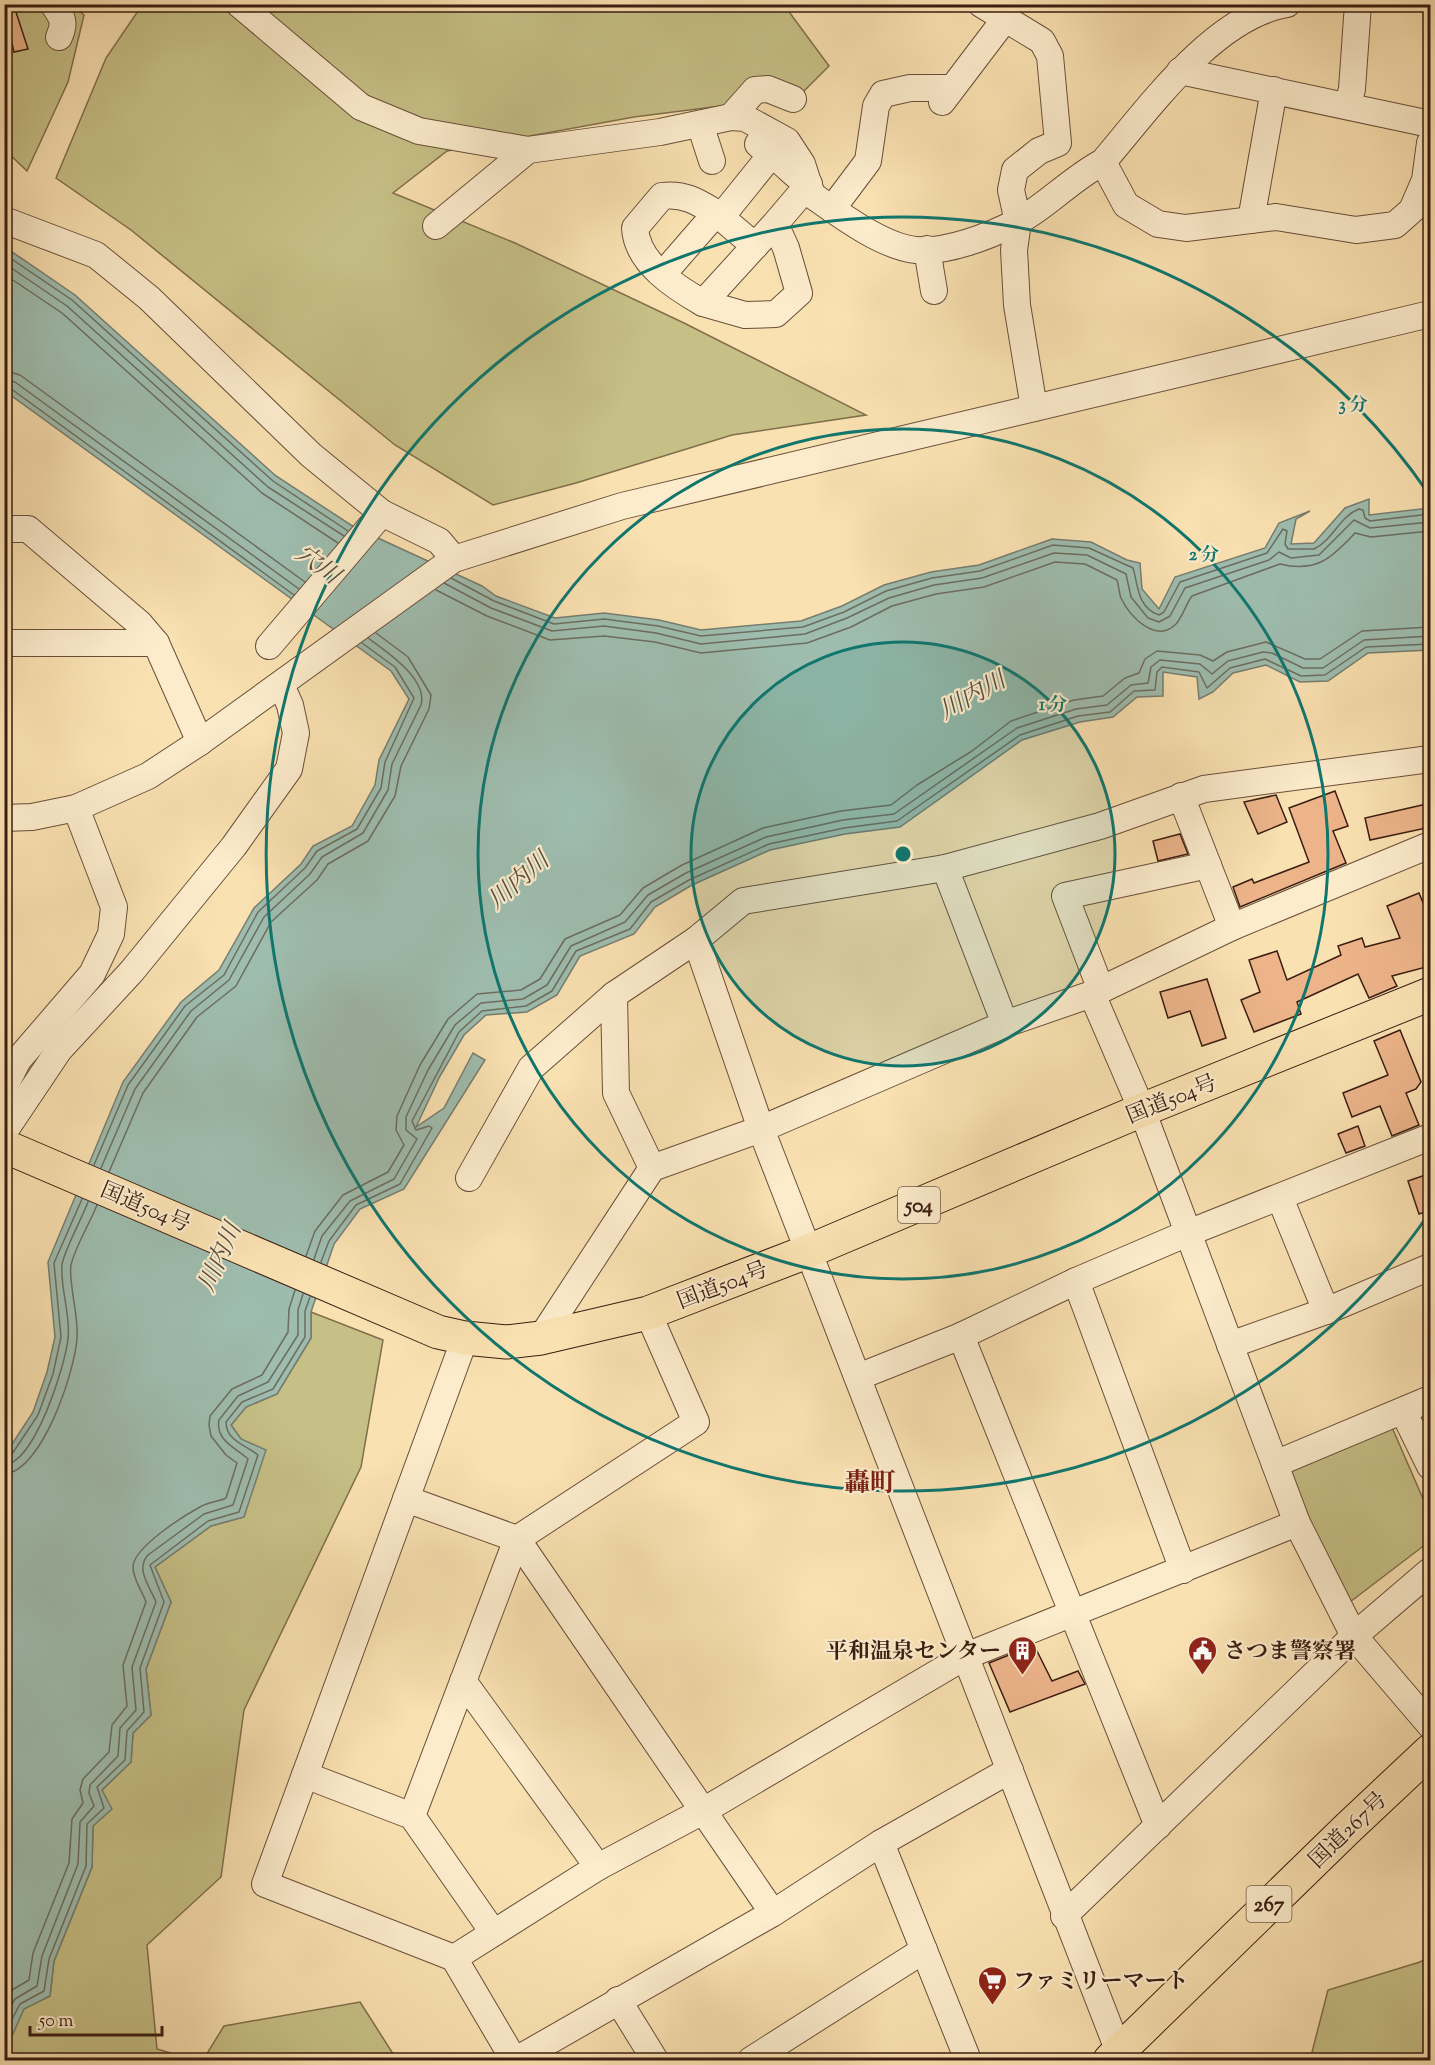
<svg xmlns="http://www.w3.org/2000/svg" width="1435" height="2065" font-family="'Sorts Mill Goudy','Noto Serif JP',serif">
  <rect width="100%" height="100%" fill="#fae1b1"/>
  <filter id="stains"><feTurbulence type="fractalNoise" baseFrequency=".00333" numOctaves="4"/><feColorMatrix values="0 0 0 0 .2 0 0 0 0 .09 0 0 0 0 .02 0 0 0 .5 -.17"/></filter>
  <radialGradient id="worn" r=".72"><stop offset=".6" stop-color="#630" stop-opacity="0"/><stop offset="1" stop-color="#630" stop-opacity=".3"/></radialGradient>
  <g fill="#c6c086" stroke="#806e4c" stroke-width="1.5">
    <path d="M4,5H71L84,15L68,82L27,171L5,150Z"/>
    <path d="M142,5H784L829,66L799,96L634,117L447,151L393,193L515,243L684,323L866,415L732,435L576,483L493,505L395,445L131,230L56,178L106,58Z"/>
    <path d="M311,1312L383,1340L361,1467L244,1710L221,1877L147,1945L157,2049L194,2060H5L8,2041L24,2008L50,1996L54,1961L92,1867L93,1826L102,1790L131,1762L133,1733L151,1715L146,1669L171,1602L155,1567L211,1526L244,1517L253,1486L241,1439L231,1425L246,1407L277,1394L311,1338Z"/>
    <path d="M1391,1425L1430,1515V1541L1350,1602L1302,1516L1287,1468Z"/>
    <path d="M1430,1955V2060H1310L1328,1990L1420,1962Z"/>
    <path d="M360,2002L397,2060H203L224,2026Z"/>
  </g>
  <path fill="#9ebdaf" stroke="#767d70" stroke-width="1.5" d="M5,247L75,295L276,476L354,527L482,586L496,596L555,618L604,613L659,620L701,630L801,621L842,606L884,585L931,572L979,565L1052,539L1091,542L1127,560L1140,563L1142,589L1159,609L1175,577L1265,548L1279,523L1310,511L1296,519L1291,544L1314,543L1345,508L1369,499V515L1430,508V650L1368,653L1328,681L1300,682L1266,665L1233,673L1213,692L1199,699L1197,677L1163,672V696L1137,697L1113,717L1080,722L1022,740L900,827L845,834L770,850L692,885L655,907L634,934L580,956L557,995L527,1012L486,1015L464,1035L440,1076L416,1127L444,1108L473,1053L485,1060L404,1189L360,1209L334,1244L311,1312V1338L277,1394L246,1407L231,1425L241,1439L266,1450L244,1517L211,1526L155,1567L171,1602L146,1669L151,1715L133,1733L131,1762L102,1790L112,1809L93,1826L92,1867L54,1961L50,1996L24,2009L5,2052V1455L33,1412L47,1372L55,1337L48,1262L123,1082L181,1002L219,970L254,908L301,864L313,846L352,826L375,785L379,760L409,699L391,671L5,391Z"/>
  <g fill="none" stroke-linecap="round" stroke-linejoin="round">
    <g stroke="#6c6d60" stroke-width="1.5">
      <path d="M4,254L72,300L273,481L348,531"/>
      <path d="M4,263L67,306L268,487L344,536"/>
      <path d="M4,274L62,313L262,493L338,543"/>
      <path d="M4,370L20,375L305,582"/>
      <path d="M4,379L15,382L299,589"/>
      <path d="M4,387L10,388L294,595"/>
      <path d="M451,578L494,601L554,624L604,619L658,626L701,636L803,627L844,612L886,591L932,578L980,571L1053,545L1089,548L1133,568C1138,584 1137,608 1159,615L1164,612L1180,582L1267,553L1283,529L1287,531L1285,544L1288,549H1314C1333,540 1340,516 1359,509L1363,510L1365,518L1370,521L1430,514"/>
      <path d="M444,583L491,608L552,631L604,626L656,633L701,644L805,634L847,618L889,598L934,585L982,578L1054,553L1087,555L1126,574L1131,597L1148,618L1159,622L1170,616L1185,588L1269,560L1279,552L1291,558L1319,555L1354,520L1370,528L1430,522"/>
      <path d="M436,590L487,616L550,640L604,636L655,642L701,653L807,643L851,627L892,606L936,594L984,587L1055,562L1085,564L1117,580C1119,586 1119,593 1121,598C1130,617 1156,644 1176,624C1183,616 1186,604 1192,596L1280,564C1316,573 1332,558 1355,533L1371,537L1430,531"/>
      <path d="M94,1165L128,1085L185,1006L224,975L258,912L305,868L317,851L357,829L381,788L385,762L414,698L395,667L362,643"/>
      <path d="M101,1168L135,1089L191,1011L229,980L264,917L310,874L322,857L363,833L388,790L392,764L421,705C428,679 386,651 368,638"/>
      <path d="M109,1172L143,1093L197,1017L236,986L271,922L317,880L328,864L368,841L395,796L401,766L429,709L431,695L408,657L376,633"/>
      <path d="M306,1256L315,1231L343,1195L388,1172L404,1145L396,1130L397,1116L420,1065L448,1019L477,994L521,990L540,979L565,939L620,915L643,888L682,865L763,828L841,811L891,805L917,785L972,751L1011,721L1074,700L1103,696L1125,678L1139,673L1145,659L1157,651L1200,655L1213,661L1227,652L1266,642L1305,659H1320L1362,631L1430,627"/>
      <path d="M314,1259L322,1236L350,1201L394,1179L417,1139L406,1130V1117L428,1070L455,1025L481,1003L523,999L547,985L571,946L625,922L648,895L686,873L766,837L843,820L894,814L1017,728L1076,709L1107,705L1131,685L1148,683L1151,667L1160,660L1200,664L1212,674L1228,661L1263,652L1272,653L1303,668H1323L1364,640L1430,636"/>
      <path d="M321,1262L329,1241L356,1205L400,1184L432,1128L429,1126L416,1130L412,1121L459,1032L482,1011L526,1006L552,991L576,951L630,929L651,902L689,880L769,844L844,828L897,821L1020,735L1078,716L1110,712L1134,691L1155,690L1157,672L1162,667L1199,672L1207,688L1230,668L1265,659L1301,676L1325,675L1366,647L1430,644"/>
      <path d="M4,1457L12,1454L38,1415L53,1374L61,1337L54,1263L82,1199"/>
      <path d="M4,1465C35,1463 65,1366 68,1339C71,1314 60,1289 62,1265C63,1253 83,1216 88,1202"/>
      <path d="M4,1474C42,1472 75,1371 77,1338C79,1317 68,1281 71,1265C75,1247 90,1223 97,1205"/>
      <path d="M4,1997L12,1990L29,1980L33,1953L69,1863L72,1819L83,1803L80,1790L83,1779L109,1752L112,1725L127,1706L123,1665L146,1602C142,1591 133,1579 133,1567C133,1548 183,1516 200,1507C208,1502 218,1502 226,1498L237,1463L226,1455L211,1436L209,1425L210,1416L232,1389L262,1375L288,1332L289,1309L295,1290"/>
      <path d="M4,2017L15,1999L37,1986L42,1956L78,1864L80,1822L94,1806L89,1793L90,1785L118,1756L120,1728L136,1710L132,1667L156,1602C150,1587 135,1569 148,1555L204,1514L233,1505L248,1459C236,1448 215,1440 219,1420L238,1396L268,1382L298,1335V1310L303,1294"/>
      <path d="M4,2034L20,2004L44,1991L49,1959L86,1866L87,1824L104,1808L97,1787L125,1760L127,1731L144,1712L140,1668L164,1602L150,1565L208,1521L239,1512L258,1455C246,1445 226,1441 226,1422L242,1402L273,1389L305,1337V1311L310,1297"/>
    </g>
  </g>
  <g fill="#edb48a" stroke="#3a1d11" stroke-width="1.5">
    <path d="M14,6L28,49L14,52L11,39L4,41V9Z"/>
    <path d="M1335,791L1348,826L1333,831L1346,863L1240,907L1233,887L1252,879L1254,883L1309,862L1289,808Z"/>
    <path d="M1276,795L1287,822L1258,834L1244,802Z"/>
    <path d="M1431,803V827L1370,840L1365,818Z"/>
    <path d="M1180,834L1188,854L1158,861L1153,841Z"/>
    <path d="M1419,893L1431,922L1430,966L1392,976L1397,986L1369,998L1358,974L1297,1002L1301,1014L1254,1032L1241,1000L1260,992L1249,960L1277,951L1287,980L1341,955L1338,946L1362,938L1365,947L1400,938L1387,906Z"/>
    <path d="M1207,979L1226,1038L1202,1046L1190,1011L1168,1018L1160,992Z"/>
    <path d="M1400,1030L1421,1082L1416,1089L1406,1093L1419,1125L1392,1136L1380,1106L1352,1117L1343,1093L1388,1075L1374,1041Z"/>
    <path d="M1358,1126L1365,1146L1346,1153L1338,1134Z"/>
    <path d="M1431,1173V1210L1419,1214L1408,1181Z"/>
    <path d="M1034,1645L1052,1681L1078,1671L1085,1684L1010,1712L989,1663Z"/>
  </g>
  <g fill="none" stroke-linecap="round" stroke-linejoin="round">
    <defs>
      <g id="minor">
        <path d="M53,4C62,17 66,22 59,37"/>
        <path d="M239,4L361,107L419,131L528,150L660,132L731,117L745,118L787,141L802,164L812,195C839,214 883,247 916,250C946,253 990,236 1017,222C1047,206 1072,178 1103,162C1149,108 1214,16 1287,4"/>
        <path d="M981,4L1042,41L1050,56L1058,143L1039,151L1015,170L1011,190L1018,222L1014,250L1017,305L1034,408"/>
        <path d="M1180,71L1430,124"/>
        <path d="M942,102L1005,19"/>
        <path d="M1348,105L1352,89L1358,4"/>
        <path d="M731,117L755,90L768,89L793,99"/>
        <path d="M700,124L712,161"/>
        <path d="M771,155C786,163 793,176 809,184L775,224L786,248L799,293L776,314L745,315L703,303L775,224"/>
        <path d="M1103,162L1126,205L1158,224L1186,228L1276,217L1356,230L1395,225L1412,210L1425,180L1430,143"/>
        <path d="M832,209L868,161L876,106L883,94L910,88H952"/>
        <path d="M716,213L755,246"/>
        <path d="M721,217L771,155L758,144"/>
        <path d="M4,220L96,255L149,298L311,455L382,513L439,541L454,559"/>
        <path d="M1251,220L1274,90"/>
        <path d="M436,226L528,150"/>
        <path d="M927,249L934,291"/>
        <path d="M663,274L716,213C698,202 684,193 662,196L635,228C637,263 675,287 703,303"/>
        <path d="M4,529H28L140,624L156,643L200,742"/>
        <path d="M4,643H156"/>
        <path d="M269,646L382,513"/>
        <path d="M1181,796L1232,927"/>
        <path d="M4,818L32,817L76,808L148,776L200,742L454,559L622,506L1430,314"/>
        <path d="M945,868L1005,1024"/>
        <path d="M1101,990L1065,896L1208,865"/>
        <path d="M1092,994L1142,1110L1297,1523L1354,1636L1430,1725"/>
        <path d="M4,1088L18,1060L92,974L111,934L114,907L76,808"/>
        <path d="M4,1132L59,1050L132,971L234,846L289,769L296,733L290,705L281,685"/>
        <path d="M652,1168L616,1093L614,995L696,940"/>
        <path d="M469,1178L531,1068L614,995"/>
        <path d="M1280,1198L1326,1311"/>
        <path d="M1076,1281L1183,1570"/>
        <path d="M961,1336L1158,1826"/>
        <path d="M465,1338L265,1884L454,1958L514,2060"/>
        <path d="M541,1338L652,1168L761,1129L1005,1024L1092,994L1232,927L1430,845"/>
        <path d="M1230,1345L1326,1311L1430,1267"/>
        <path d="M858,1377L961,1336L1076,1281L1188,1233L1430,1137"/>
        <path d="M1403,1411L1430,1466"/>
        <path d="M1275,1464L1430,1399"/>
        <path d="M406,1499L517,1539L773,1913"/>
        <path d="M463,1681L598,1867"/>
        <path d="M305,1775L412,1816L493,1932"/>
        <path d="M412,1816L517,1539L696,1422L648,1313"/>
        <path d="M881,1843L968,2060"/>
        <path d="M1064,1916L1354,1636L1430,1571"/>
        <path d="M454,1958L598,1867L703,1811L966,1656L1297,1523"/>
        <path d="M618,2000L655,2060"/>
        <path d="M1119,2052L761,1129L696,940L743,901L945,868L1100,826L1204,789L1430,759"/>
        <path d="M516,2060L773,1913L881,1843L1010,1770"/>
        <path d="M751,2060L924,1950"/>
      </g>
      <g id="highway">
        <path d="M4,1146L438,1332L465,1338L506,1342L541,1338L648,1313L809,1251L1142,1110L1430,994"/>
        <path d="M1110,2060L1347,1829L1430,1751"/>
      </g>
    </defs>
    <use href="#minor" stroke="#6a4e39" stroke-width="28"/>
    <use href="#highway" stroke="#3a1d11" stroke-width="35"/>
    <use href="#minor" stroke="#fceccc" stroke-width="26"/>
    <use href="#highway" stroke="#fae1b1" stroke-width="33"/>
  </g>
  <circle cx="903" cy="854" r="212" fill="#0f766e" fill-opacity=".12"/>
  <g fill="none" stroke="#0f766e" stroke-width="3">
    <circle cx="903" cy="854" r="212"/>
    <circle cx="903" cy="854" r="425"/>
    <path d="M1428 1215A637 637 0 1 1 1428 493"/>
  </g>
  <defs>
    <symbol id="building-pin" viewBox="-11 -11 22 30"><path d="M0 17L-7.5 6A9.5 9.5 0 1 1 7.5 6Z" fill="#8f2418" stroke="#fceccc"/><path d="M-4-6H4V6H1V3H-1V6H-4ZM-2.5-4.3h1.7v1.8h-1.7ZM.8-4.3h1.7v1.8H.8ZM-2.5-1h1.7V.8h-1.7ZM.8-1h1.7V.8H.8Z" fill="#fff"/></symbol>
    <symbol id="civic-pin" viewBox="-11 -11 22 30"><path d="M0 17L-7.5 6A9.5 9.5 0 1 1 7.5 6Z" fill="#8f2418" stroke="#fceccc"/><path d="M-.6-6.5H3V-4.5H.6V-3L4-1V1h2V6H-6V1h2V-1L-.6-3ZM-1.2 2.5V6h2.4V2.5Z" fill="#fff"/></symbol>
    <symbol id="supermarket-pin" viewBox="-11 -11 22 30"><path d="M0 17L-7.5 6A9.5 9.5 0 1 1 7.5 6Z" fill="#8f2418" stroke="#fceccc"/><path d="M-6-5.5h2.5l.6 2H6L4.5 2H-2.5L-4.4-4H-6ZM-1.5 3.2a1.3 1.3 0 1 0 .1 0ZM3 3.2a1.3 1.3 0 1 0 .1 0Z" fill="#fff"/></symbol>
  </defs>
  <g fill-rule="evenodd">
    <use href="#building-pin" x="1006" y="1634" width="33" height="45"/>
    <use href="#civic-pin" x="1186" y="1634" width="33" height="45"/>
    <use href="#supermarket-pin" x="976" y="1964" width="33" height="45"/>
  </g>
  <g text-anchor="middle" stroke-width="4.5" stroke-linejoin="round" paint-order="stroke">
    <g fill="#fceccc" stroke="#745b49" stroke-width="1.5">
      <rect x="898" y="1187" width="42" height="36" rx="4.5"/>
      <rect x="1246.5" y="1886" width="45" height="36" rx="4.5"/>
    </g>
    <g font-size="21" font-weight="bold" fill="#3a1d11">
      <text x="919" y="1212">504</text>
      <text x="1269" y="1911">267</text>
    </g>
    <g font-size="22" fill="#3a1d11" stroke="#fceccc">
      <text transform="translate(1171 1098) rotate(-22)" y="8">国道504号</text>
      <text transform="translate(146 1206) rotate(23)" y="8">国道504号</text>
      <text transform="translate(722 1284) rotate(-21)" y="8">国道504号</text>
      <text transform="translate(1347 1829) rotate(-44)" y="8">国道267号</text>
    </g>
    <g font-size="22" font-weight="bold" fill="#3a1d11" stroke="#fceccc" text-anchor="start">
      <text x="1001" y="1658" text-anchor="end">平和温泉センター</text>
      <text x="1224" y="1658">さつま警察署</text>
      <text x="1013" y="1988">ファミリーマート</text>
    </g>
    <g font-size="24" font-style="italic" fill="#584d40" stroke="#fceccc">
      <text transform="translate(318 564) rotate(36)" y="8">穴川</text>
      <text transform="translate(972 695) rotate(-29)" y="8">川内川</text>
      <text transform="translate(518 880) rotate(-41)" y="8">川内川</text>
      <text transform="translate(219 1257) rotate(-66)" y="8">川内川</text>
    </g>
    <g font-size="26" font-weight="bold" fill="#7a1f14" stroke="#fceccc">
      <text x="870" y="1491">轟町</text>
    </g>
  </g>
  <circle cx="903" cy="854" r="9" fill="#0f766e" stroke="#fceccc" stroke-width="3"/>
  <g font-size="18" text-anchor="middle" font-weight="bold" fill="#0f766e" stroke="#fceccc" stroke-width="4.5" stroke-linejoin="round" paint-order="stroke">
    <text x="1353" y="410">3 分</text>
    <text x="1204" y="560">2 分</text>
    <text x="1053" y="710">1 分</text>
  </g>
  <rect width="1435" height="2065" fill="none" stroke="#fae1b1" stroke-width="24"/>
  <rect x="6" y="6" width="1423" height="2053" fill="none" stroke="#3a1d11" stroke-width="3"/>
  <rect x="12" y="12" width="1411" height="2041" fill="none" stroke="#3a1d11" stroke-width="1.5"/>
  <path d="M30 2026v9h132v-9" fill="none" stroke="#3a1d11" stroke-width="3"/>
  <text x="39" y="2026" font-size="18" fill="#3a1d11" stroke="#fceccc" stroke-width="4.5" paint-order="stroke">50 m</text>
  <rect width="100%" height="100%" filter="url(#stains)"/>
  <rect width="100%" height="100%" fill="url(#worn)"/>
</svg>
